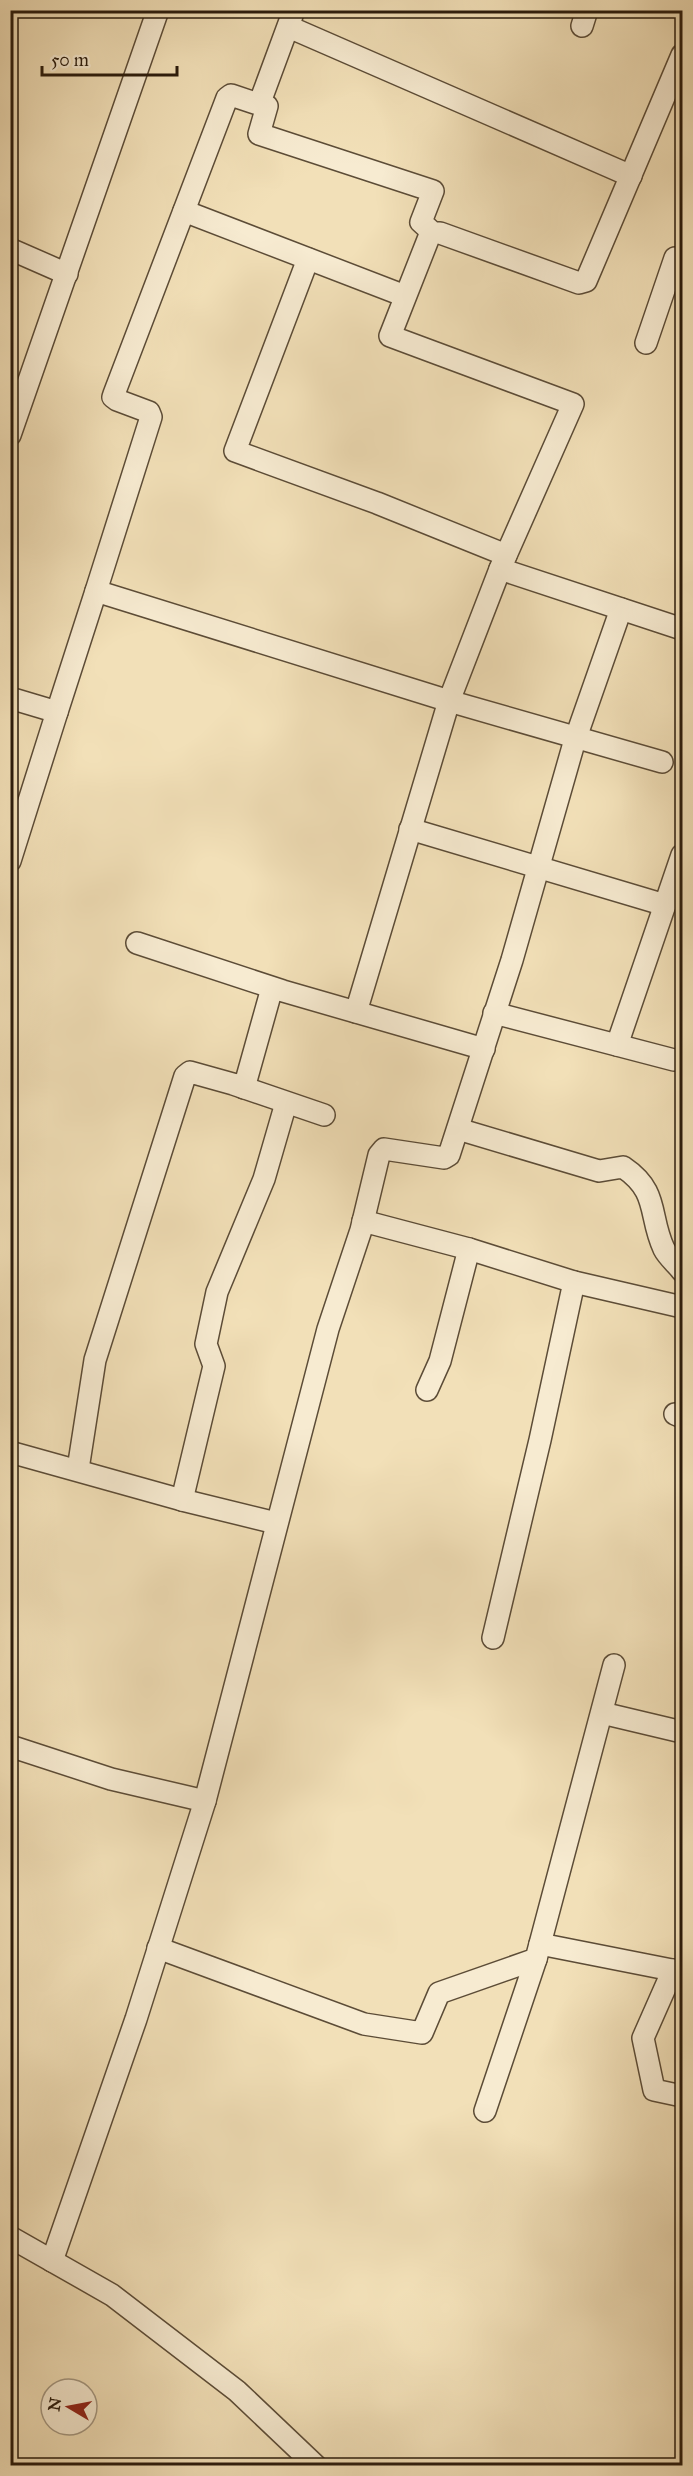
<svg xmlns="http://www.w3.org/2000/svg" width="693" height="2476" font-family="'IM FELL Great Primer',serif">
  <rect width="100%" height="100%" fill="#f2e0b8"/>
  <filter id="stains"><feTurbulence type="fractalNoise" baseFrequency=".00333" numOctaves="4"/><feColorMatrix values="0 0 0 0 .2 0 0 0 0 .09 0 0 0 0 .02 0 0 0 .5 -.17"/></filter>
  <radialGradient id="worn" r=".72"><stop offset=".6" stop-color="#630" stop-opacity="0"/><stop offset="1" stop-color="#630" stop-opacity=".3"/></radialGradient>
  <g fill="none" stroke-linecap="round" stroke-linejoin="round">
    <defs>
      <g id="minor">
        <path d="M582,26L587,10"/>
        <path d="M289,27L631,176"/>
        <path d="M260,102L294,10"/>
        <path d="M184,211L405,296"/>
        <path d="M10,249L67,274"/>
        <path d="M308,259L235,451L377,503L506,555"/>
        <path d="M646,343L675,258L682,261"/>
        <path d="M10,435L158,10"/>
        <path d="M500,569L682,629"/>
        <path d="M96,591L151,417L149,412L117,400L113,397L114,394L227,98L231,95L255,103L260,102L267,106L259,134L433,191L421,222L433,233H440L579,283L586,281L682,55"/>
        <path d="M10,698L57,712L96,591L449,701L662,762"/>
        <path d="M410,829L665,905"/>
        <path d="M10,861L57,712"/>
        <path d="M137,943L283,991L484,1049"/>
        <path d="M356,1012L449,701L500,569L573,404L390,336L429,237L433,233"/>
        <path d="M494,1013L674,1060"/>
        <path d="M617,1045L682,855"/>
        <path d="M244,1088L272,988"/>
        <path d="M458,1129L599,1171L623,1167C660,1192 648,1215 664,1249C668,1257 677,1264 682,1271"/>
        <path d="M363,1221L469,1249L574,1282L540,1440L493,1638"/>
        <path d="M574,1282L682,1307"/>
        <path d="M427,1390L440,1361L469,1249"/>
        <path d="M675,1414L682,1417"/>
        <path d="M10,1452L182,1500L276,1523"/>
        <path d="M78,1469L95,1360L185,1076L190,1072L233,1084L324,1115"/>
        <path d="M182,1500L214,1366L206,1344L217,1292L264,1179L286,1103"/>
        <path d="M602,1713L682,1732"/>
        <path d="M10,1746L111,1779L205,1801"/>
        <path d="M540,1944L682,1972"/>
        <path d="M158,1948L364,2024L422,2033L439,1993L536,1959L614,1665"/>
        <path d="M673,1970L643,2038L654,2090L682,2096"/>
        <path d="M485,2111L536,1959"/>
        <path d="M10,2237L112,2295L237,2391L316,2466"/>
        <path d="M52,2261L136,2019L205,1801L328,1329L361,1230L379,1155L384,1149L444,1158L449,1155L512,960L574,743L621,609"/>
      </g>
    </defs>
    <use href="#minor" stroke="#5c4c37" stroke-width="24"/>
    <use href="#minor" stroke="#f7ebd1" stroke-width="21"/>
  </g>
  <rect width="693" height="2476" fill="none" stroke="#f2e0b8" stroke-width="36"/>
  <rect x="12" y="12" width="669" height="2452" fill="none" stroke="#2a1b0c" stroke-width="3"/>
  <rect x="18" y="18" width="657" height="2440" fill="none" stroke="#2a1b0c" stroke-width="1.5"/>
  <g transform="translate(69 2407) rotate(280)"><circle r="28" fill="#f7ebd1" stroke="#a59882" stroke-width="1.5"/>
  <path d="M0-4.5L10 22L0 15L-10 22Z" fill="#8f2418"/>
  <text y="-9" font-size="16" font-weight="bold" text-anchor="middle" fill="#2a1b0c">N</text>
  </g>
  <path d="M42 66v9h135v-9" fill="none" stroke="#2a1b0c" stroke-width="3"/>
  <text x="51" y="66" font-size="18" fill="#2a1b0c" stroke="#f7ebd1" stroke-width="4.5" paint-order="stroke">50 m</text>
  <rect width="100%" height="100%" filter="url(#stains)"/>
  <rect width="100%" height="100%" fill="url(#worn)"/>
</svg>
